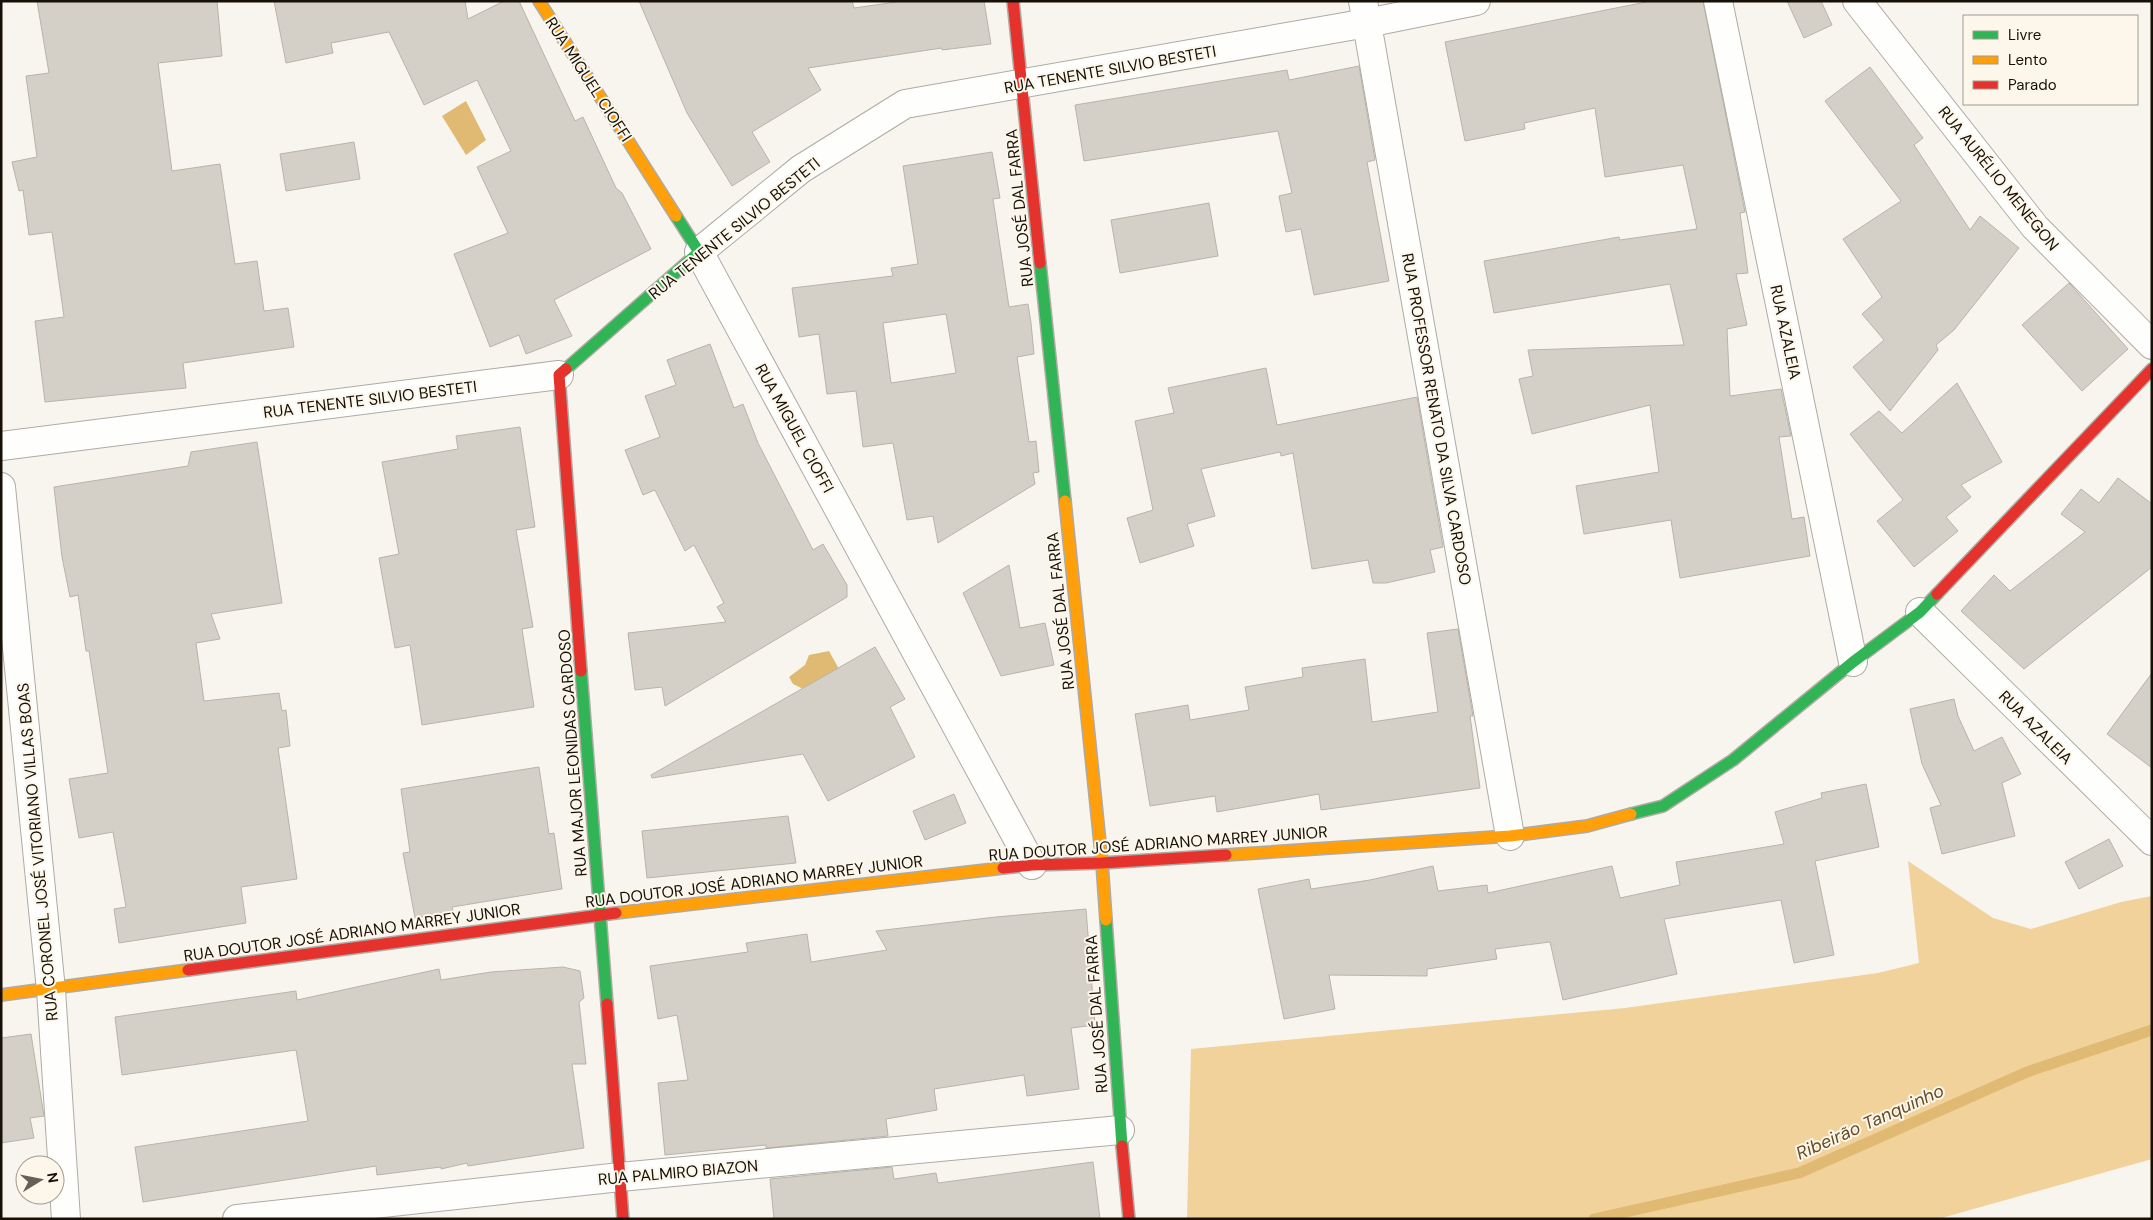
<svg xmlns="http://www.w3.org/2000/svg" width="2153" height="1220" font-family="'DM Sans',sans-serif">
  <rect width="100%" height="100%" fill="#f8f5ef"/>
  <path fill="#f1d29a" d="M1908,861L1993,918L2031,929L2121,902L2152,896V1159L1938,1219H1187L1191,1049L1625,1008L1878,973L1919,963Z"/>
  <g fill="#e0ba73">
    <path d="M466,101L486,140L466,155L442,116Z"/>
    <path d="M829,651L839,669L803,689L793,684L789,677L805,665L809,655Z"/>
  </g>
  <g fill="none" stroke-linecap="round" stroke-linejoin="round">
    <path stroke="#e0ba73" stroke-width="11" d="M1594,1219L1799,1173L2027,1072L2152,1030"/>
  </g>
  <g fill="#d4cfc7" stroke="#b8b4ac" fill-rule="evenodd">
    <path d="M37,1H217L222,56L158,63L172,171L220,164L235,264L257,261L264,311L288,308L294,347L183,363L186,388L45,402L35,321L64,317L52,232L29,235L23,190L19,191L12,162L37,157L26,76L49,73Z"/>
    <path d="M274,1H465L468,19L504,1H519L575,121L583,117L616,188L622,193L651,249L554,300L572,336L526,354L519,335L490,347L454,254L508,233L477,167L511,151L477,80L424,105L389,32L331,43L333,53L286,63Z"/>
    <path d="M639,1H852L854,8L903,1H984L991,44L942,50V48L808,68L821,90L752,132L770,162L732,186L687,113Z"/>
    <path d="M1651,1H1703L1745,212L1740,213L1748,273L1736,274L1747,325L1727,329L1730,396L1781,389L1791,436L1779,437L1792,519L1804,517L1810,556L1680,578L1671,520L1584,534L1576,486L1659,472L1650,405L1532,434L1519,379L1533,376L1528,350L1684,345L1670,284L1494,313L1484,261L1619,237L1620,240L1697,229L1683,165L1605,177L1595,108L1524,123L1525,129L1465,141L1445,42Z"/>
    <path d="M1787,1H1821L1832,25L1804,38Z"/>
    <path d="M1359,66L1375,160L1367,162L1389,281L1314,295L1301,229L1286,232L1279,196L1292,193L1278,131L1084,161L1075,105L1287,70L1289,80Z"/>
    <path d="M1870,67L1923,138L1914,145L1970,230L1980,216L2019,248L1954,330L1936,345L1938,350L1890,411L1853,367L1884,340L1862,314L1882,297L1843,239L1901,201L1825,101Z"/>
    <path d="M354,142L360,179L286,191L280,154Z"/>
    <path d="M992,152L1000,198L993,199L1009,307L1028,304L1031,323L1034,354L1017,357L1029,442L1036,441L1039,472L1033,473L1035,484L938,543L933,516L907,520L893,443L863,447L856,391L827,394L819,334L799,337L792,288L893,276L891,268L918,264L903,166ZM946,314L956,373L891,383L883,323Z"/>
    <path d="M1209,203L1218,256L1120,273L1111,220Z"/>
    <path d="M2069,283L2128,349L2082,391L2022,325Z"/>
    <path d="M710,344L734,408L743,404L758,443L813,550L823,544L847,585V597L665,706L662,687L635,690L628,633L726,622L717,607L724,603L694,545L685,551L655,490L643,495L625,450L660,437L645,396L676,385L667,360Z"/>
    <path d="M1266,368L1277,425L1417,397L1443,547L1430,550L1435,572L1386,583H1373L1368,560L1312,569L1293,453L1281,456L1280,452L1201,469L1215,516L1187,524L1194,546L1140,563L1127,518L1153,510L1135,421L1174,413L1168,388Z"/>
    <path d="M1957,383L2002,462L1961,485L1971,497L1946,517L1958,531L1914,567L1877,521L1903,500L1850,434L1879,411L1902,433Z"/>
    <path d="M520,427L535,527L516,530L533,627L522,629L534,707L422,725L410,645L395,648L379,558L399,554L382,462L458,449L456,436Z"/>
    <path d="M257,442L282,603L211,614L220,639L196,643L204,701L279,693L282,711L286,710L290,746L278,748L297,879L241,887L246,923L119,943L114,909L126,907L113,832L79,838L69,779L108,773L89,651H86L78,595L70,597L62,557L54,487L188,466L191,452Z"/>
    <path d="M2118,478L2152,504V567L2024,669L1961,611L1994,575L2010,591L2085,532L2061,514L2081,489L2099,503Z"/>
    <path d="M1009,565L1020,628L1045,623L1054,665L1001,676L963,593Z"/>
    <path d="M1458,629L1473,716H1470L1480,788L1321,810L1319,794L1217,812L1215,796L1150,806L1135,714L1188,705L1190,720L1249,710L1245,687L1303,677L1302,668L1365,659L1372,722L1438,712L1427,633Z"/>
    <path d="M875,647L905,699L890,707L915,757L828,801L803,754L652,778L651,775Z"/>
    <path d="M2152,673V768L2107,734Z"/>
    <path d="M1954,699L1958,716L1974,751L2002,737L2021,774L2002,783L2015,836L1942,854L1930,808L1941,805L1922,764L1910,709Z"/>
    <path d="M539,767L549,834L554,833L562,889L452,907L453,911L415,918L403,853L410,852L401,789Z"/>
    <path d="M1866,784L1879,847L1815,861L1834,955L1794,963L1781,900L1664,919L1677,974L1563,1000L1550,942L1495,949L1497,959L1427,969V976L1329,975L1335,1009L1284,1019L1258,889L1309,879L1311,889L1370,880L1433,866L1438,891L1487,885L1488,893L1612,866L1620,898L1680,885L1676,862L1784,844L1775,812L1822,798L1821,793Z"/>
    <path d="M954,794L966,823L925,840L913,811Z"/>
    <path d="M788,816L796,863L647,878L642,831Z"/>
    <path d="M2109,839L2123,866L2079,889L2065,862Z"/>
    <path d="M1086,909L1095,1025L1071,1028L1079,1089L1027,1096L1024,1075L934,1089L937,1110L886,1119L888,1136L766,1148V1145L665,1155L658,1083L688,1080L677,1015L658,1019L650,966L748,952L746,943L807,934L811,962L887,950L876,931L996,917Z"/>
    <path d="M563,967L580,971L584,998L579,1002L586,1064H572L584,1148L468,1166L467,1163L441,1169V1167L377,1175L376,1166L143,1202L135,1147L308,1121L296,1050L122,1075L115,1017L296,991L297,1000L439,969L441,980L491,972Z"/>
    <path d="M31,1034L44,1116L30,1118L34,1138L1,1143V1038Z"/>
    <path d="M1093,1162L1100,1219H774L770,1179L892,1167L894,1179L936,1173L938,1183Z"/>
  </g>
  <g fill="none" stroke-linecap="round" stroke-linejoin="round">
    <defs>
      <g id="street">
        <path d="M1363,1L1510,836"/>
        <path d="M1718,1L1853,662"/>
        <path d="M1857,1L2035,227L2152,345"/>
        <path d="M1,446L559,375"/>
        <path d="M1,487L51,990L66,1219"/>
        <path d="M1920,612L2152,841"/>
        <path d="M1032,865L699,252L801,169L905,104L1367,23L1476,1"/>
        <path d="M237,1219L620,1177L1120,1130"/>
      </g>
      <g id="fast">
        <path d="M1040,263L1065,501"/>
        <path d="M566,369L699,252L676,216"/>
        <path d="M581,671L607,1004"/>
        <path d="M1631,814L1663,806L1733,760L1853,662L1920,612L1937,594"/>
        <path d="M1106,920L1122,1146"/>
      </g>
      <g id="slow">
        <path d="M539,1L676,216"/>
        <path d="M1065,501L1102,863L1106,920"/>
        <path d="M1226,855L1510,836L1587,826L1631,814"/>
        <path d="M616,913L1003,868"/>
        <path d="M1,995L188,970"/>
      </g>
      <g id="jam">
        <path d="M1013,1L1040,263"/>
        <path d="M566,369L559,375L581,671"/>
        <path d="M1937,594L2152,369"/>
        <path d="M1003,868L1032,865L1102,863L1226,855"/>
        <path d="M188,970L616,913"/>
        <path d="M607,1004L623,1219"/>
        <path d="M1122,1146L1129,1219"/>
      </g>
    </defs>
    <use href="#street" stroke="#afaba4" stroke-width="30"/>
    <use href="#fast" stroke="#afaba4" stroke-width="14"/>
    <use href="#slow" stroke="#afaba4" stroke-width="14"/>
    <use href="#jam" stroke="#afaba4" stroke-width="14"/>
    <use href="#street" stroke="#fefefd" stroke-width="28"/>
    <use href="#fast" stroke="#30b455" stroke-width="11"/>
    <use href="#slow" stroke="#ff9f0a" stroke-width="11"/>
    <use href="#jam" stroke="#e5322d" stroke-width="11"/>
  </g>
  <g text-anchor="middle" stroke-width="4" stroke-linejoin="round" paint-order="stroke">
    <g font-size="16" fill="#161007" stroke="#fcf6eb">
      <text transform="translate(1110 69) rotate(-10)" y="6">RUA TENENTE SILVIO BESTETI</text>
      <text transform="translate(589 79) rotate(57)" y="6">RUA MIGUEL CIOFFI</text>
      <text transform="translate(1999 178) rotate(51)" y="6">RUA AURÉLIO MENEGON</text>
      <text transform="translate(1019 208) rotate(-96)" y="6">RUA JOSÉ DAL FARRA</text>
      <text transform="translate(734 228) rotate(-39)" y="6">RUA TENENTE SILVIO BESTETI</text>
      <text transform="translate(1786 332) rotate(78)" y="6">RUA AZALEIA</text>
      <text transform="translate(370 399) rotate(-7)" y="6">RUA TENENTE SILVIO BESTETI</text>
      <text transform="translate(1437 419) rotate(80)" y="6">RUA PROFESSOR RENATO DA SILVA CARDOSO</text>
      <text transform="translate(795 428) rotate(61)" y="6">RUA MIGUEL CIOFFI</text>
      <text transform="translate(1060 611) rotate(-96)" y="6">RUA JOSÉ DAL FARRA</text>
      <text transform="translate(2036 727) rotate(45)" y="6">RUA AZALEIA</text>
      <text transform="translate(572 753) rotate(-94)" y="6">RUA MAJOR LEONIDAS CARDOSO</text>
      <text transform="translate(1158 843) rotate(-4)" y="6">RUA DOUTOR JOSÉ ADRIANO MARREY JUNIOR</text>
      <text transform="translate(37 852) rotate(-95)" y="6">RUA CORONEL JOSÉ VITORIANO VILLAS BOAS</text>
      <text transform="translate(754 881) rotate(-7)" y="6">RUA DOUTOR JOSÉ ADRIANO MARREY JUNIOR</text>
      <text transform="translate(352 932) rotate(-8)" y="6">RUA DOUTOR JOSÉ ADRIANO MARREY JUNIOR</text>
      <text transform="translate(1096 1014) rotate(-94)" y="6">RUA JOSÉ DAL FARRA</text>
      <text transform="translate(678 1172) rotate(-5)" y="6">RUA PALMIRO BIAZON</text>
    </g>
    <g font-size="18" font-style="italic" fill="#644d25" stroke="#fcf6eb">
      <text transform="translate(1870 1122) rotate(-24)" y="6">Ribeirão Tanquinho</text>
    </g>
  </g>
  <rect width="2153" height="1220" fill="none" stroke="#161007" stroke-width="5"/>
  <rect x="1963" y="15" width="175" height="90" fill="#fcf6eb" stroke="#a09a90"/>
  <rect x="1973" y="31" width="25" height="8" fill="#30b455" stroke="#a09a90"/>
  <text x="2008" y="40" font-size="15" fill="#161007">Livre</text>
  <rect x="1973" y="56" width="25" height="8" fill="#ff9f0a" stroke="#a09a90"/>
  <text x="2008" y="65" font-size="15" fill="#161007">Lento</text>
  <rect x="1973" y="81" width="25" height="8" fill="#e5322d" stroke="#a09a90"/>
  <text x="2008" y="90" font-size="15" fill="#161007">Parado</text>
  <g transform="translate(40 1180) rotate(80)"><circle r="24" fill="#fcf6eb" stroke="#a09a90"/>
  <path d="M0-4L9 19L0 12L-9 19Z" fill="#656058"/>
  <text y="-8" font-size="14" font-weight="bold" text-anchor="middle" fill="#161007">N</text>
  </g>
</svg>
